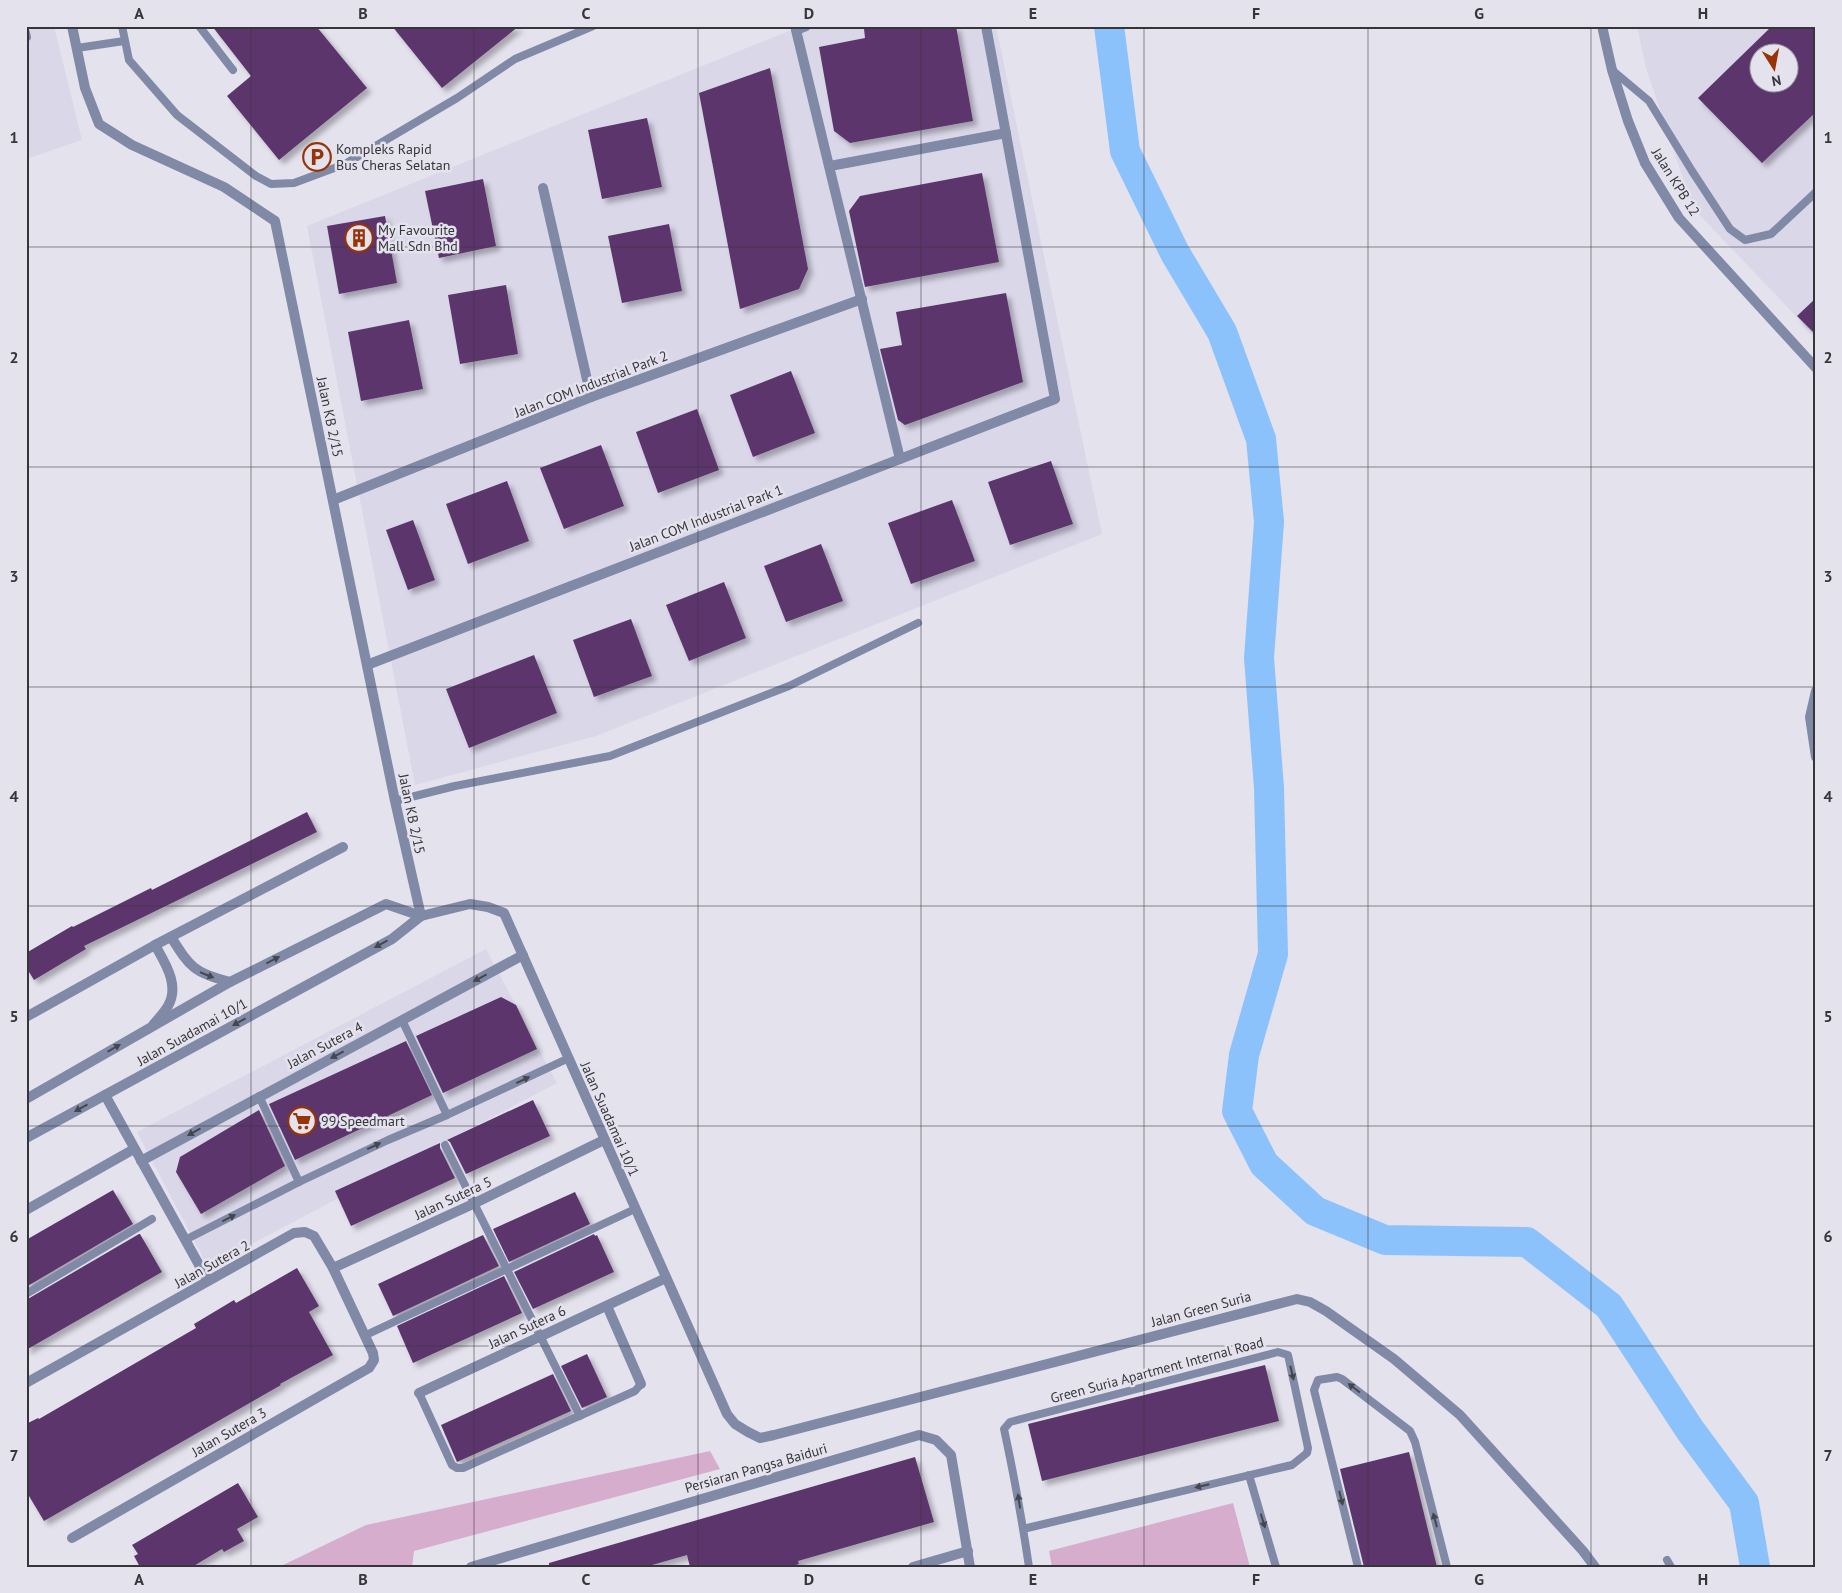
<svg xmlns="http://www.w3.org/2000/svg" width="1842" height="1593" font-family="'PT Sans',sans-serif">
  <defs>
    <filter id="shadow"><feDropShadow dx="4.5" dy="4.5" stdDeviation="2.5" flood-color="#0004"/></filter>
  </defs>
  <rect width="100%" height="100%" fill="#e4e2ed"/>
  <g fill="#dad7e9" fill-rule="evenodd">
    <path d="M26,26H54L82,140L26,159Z"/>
    <path d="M801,26H996L1102,534L596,736L415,785L307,226Z"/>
    <path d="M1637,26H1816V337L1693,208L1646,68ZM1760,52H1790V82H1760Z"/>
    <path d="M486,949L557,1083L208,1267L137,1132Z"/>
  </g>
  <g fill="#d7adcd">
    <path d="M710,1451L720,1469L414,1551L412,1567H279L366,1525Z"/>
    <path d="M1233,1503L1250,1567H1052L1049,1551Z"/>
  </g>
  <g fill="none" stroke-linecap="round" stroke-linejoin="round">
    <path stroke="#8cc2fb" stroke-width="30" d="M1109,26L1125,151L1175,253L1222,332L1261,439L1269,522L1259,658L1269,788L1273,954L1244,1055L1237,1111L1264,1164L1315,1211L1385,1240L1527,1242L1609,1306L1690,1430L1744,1503L1755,1567"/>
  </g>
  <g fill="#5c366d" fill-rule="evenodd" filter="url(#shadow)">
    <path d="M212,26H316L367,88L279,160L227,96L251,76Z"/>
    <path d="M392,26H519L442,88Z"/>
    <path d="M882,26H956L973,121L850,143L834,131L819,47L865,38L864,29Z"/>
    <path d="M1772,26H1816V112L1762,163L1698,98ZM1760,52H1790V82H1760Z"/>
    <path d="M770,68L808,269L799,289L740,309L699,93Z"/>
    <path d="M647,118L662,187L602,199L588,130Z"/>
    <path d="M982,173L999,262L865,287L849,211L860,196Z"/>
    <path d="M483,179L496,246L439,258L425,191Z"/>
    <path d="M385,216L397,283L339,294L327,226Z"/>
    <path d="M669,224L682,291L622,303L608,236Z"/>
    <path d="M506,285L518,354L460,364L448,295Z"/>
    <path d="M1006,293L1023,382L905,425L898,420L880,349L902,345L896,312Z"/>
    <path d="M1816,298V335L1797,316Z"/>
    <path d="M409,320L423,389L361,401L348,332Z"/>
    <path d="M791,371L815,433L753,457L730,395Z"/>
    <path d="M697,409L719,470L658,493L636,432Z"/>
    <path d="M601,445L624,506L564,529L540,468Z"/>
    <path d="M1051,461L1073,524L1010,545L988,482Z"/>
    <path d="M507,481L529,541L468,564L446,504Z"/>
    <path d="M952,500L975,561L911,584L888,523Z"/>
    <path d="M413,520L435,580L408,590L386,530Z"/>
    <path d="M821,544L843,601L786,622L764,566Z"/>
    <path d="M724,582L746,638L689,661L666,605Z"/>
    <path d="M631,619L652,676L594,697L573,640Z"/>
    <path d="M534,655L557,713L469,748L446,689Z"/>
    <path d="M307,812L317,832L84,946L86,949L34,980L26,967V953L72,926L73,927L151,888L152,890Z"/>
    <path d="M501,997L516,1005L537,1049L443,1093L416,1036Z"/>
    <path d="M406,1041L432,1095L295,1160L269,1104Z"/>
    <path d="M533,1100L550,1136L466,1174L450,1142L447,1140Z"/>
    <path d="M259,1110L285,1166L201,1214L176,1172L180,1157Z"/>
    <path d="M440,1143V1148L455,1178L351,1226L335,1191Z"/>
    <path d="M113,1190L133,1224L26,1287V1240Z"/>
    <path d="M575,1192L590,1224L509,1262L493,1229Z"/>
    <path d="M139,1234H140L162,1272L26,1350V1300Z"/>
    <path d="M594,1234L595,1236L597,1235L614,1272L533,1309L514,1272Z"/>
    <path d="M483,1235L499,1266L393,1316L378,1284Z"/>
    <path d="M297,1268L319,1306L309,1312L333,1355L280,1384L281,1385L44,1521L26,1491V1424L38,1418L39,1419L196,1328L194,1324L234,1300L236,1303Z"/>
    <path d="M504,1276L522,1313L413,1363L397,1326Z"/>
    <path d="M587,1354L607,1397L582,1408L561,1366Z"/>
    <path d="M1265,1365L1279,1421L1042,1481L1028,1424Z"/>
    <path d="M553,1374L571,1411L457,1462L441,1425Z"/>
    <path d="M1409,1452L1437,1567H1364L1340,1469Z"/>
    <path d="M915,1457L934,1522L798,1561L799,1564L789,1567H690L687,1555L645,1567H549V1563Z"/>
    <path d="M238,1483L258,1517L237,1529L244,1541L224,1552L222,1549L192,1567H140L134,1556L138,1554L132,1545Z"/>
  </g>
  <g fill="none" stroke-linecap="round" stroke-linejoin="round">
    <g stroke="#8089a5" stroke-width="8">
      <path d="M122,26L129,60L177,115L256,176L271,184L294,183L345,164L457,98L515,59L593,26"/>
      <path d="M199,26L233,70"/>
      <path d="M26,33L27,37"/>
      <path d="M77,48L124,41"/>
      <path d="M1612,70L1649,101L1692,171L1730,229L1745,240L1771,234L1816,192"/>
      <path d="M395,801L455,786L610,756L789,686L918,623"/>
      <path d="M402,1020L447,1115"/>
      <path d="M259,1096L299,1182"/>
      <path d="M445,1145L580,1416"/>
      <path d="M185,1240L299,1182L388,1140L447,1115L569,1058"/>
      <path d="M26,1294L152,1219"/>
      <path d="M366,1335L635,1209"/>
      <path d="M419,1393L452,1465L457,1468H463L635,1391L641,1384"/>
      <path d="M1249,1475L1276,1567"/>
      <path d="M1023,1529L1292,1465L1307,1453L1308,1448L1288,1355L1278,1352L1010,1422L1004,1429C1014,1475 1022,1520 1029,1567"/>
      <path d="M1667,1560L1671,1567"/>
      <path d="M1358,1567L1314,1390L1318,1380L1337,1377L1342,1379L1410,1431L1415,1442L1447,1567"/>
    </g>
    <g stroke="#8089a5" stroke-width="10">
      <path d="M72,26L85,88L99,124L132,145L224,187L275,221L395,801L421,916L470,904L488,907L504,913L727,1414L735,1424L748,1432L760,1438L774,1435L1297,1299L1310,1302L1326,1311L1394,1359L1460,1415L1583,1551L1595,1567"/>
      <path d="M806,26L796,30L900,459"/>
      <path d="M1602,26L1612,70L1628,121L1645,163L1679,218L1816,368"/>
      <path d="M830,166L1006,133"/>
      <path d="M543,188L591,397"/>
      <path d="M333,500L591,397L862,299"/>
      <path d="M367,665L1055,399L986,26"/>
      <path d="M1816,691L1810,717L1816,757"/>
      <path d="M171,937C190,967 194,973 230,982"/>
      <path d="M26,1017L155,945L343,847"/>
      <path d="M153,1025C158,1019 164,1013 168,1006C180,985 165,963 155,945"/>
      <path d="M105,1095L208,1281"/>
      <path d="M141,1161L523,955"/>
      <path d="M26,1210L134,1149"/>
      <path d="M333,1268L473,1204L604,1140"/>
      <path d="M607,1306L641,1384"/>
      <path d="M26,1383L294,1233L305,1232L314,1236L333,1268L373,1353L374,1360L369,1368L72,1538"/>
      <path d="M419,1393L666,1278"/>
      <path d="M471,1567L919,1435L936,1440L951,1455L970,1567"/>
      <path d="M913,1567L968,1551"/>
    </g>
    <g stroke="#8089a5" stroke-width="10">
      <path d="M26,1099L230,982L386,904L421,916"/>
      <path d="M26,1138L392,939L421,916"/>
    </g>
  </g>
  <defs><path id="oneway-solid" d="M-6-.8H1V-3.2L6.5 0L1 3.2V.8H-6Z" transform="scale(1.25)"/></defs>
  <g fill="#45474f">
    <use href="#oneway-solid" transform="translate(381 944) rotate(151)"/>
    <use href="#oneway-solid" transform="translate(273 960) rotate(-27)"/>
    <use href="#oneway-solid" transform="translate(207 975) rotate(22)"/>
    <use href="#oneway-solid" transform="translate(480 978) rotate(152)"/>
    <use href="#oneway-solid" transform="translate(239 1022) rotate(151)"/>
    <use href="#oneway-solid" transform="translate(114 1048) rotate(-30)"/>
    <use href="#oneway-solid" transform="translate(337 1055) rotate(152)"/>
    <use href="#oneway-solid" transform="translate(523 1080) rotate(-25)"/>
    <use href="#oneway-solid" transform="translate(81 1108) rotate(151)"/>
    <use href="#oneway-solid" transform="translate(194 1132) rotate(151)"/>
    <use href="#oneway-solid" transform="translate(374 1146) rotate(-25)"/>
    <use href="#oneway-solid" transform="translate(229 1218) rotate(-27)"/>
    <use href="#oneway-solid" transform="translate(1292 1373) rotate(77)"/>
    <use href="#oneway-solid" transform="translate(1354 1388) rotate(-143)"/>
    <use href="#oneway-solid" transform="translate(1202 1486) rotate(167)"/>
    <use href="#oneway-solid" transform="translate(1341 1498) rotate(76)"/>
    <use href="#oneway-solid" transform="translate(1019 1501) rotate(-99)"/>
    <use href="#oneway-solid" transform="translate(1435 1520) rotate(-105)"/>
    <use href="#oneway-solid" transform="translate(1263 1521) rotate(73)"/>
  </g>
  <path fill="none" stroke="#36363a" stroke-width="1" stroke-opacity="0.55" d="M251,26V1567M474,26V1567M698,26V1567M921,26V1567M1144,26V1567M1368,26V1567M1591,26V1567M26,247H1816M26,467H1816M26,687H1816M26,906H1816M26,1126H1816M26,1346H1816"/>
  <defs>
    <symbol id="parking-ring" viewBox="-11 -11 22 22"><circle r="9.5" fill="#e4e2ed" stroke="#983305" stroke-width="1.5"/><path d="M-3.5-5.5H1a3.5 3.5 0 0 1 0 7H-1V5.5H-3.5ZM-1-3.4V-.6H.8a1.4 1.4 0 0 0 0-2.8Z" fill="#983305"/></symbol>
    <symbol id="building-ring" viewBox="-11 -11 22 22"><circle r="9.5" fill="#e4e2ed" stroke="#983305" stroke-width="1.5"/><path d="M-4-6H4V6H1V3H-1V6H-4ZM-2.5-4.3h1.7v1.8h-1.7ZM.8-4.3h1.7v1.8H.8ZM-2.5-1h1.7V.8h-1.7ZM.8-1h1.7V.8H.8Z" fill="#983305"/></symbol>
    <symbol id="supermarket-ring" viewBox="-11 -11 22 22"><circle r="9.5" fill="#e4e2ed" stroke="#983305" stroke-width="1.5"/><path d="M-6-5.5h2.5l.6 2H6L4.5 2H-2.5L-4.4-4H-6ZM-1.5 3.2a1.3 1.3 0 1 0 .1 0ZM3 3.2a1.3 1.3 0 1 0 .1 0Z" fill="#983305"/></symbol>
  </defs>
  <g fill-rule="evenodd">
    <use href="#parking-ring" x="301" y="141" width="32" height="32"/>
    <use href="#building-ring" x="343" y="222" width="32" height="32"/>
    <use href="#supermarket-ring" x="286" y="1105" width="32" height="32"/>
  </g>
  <g text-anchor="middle" stroke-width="5" stroke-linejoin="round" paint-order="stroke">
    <g font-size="14" fill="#36363a" stroke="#e4e2ed" text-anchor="start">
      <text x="336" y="154">Kompleks Rapid<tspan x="336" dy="16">Bus Cheras Selatan</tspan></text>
      <text x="378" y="235">My Favourite<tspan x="378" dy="16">Mall Sdn Bhd</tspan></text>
      <text x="321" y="1126">99 Speedmart</text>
    </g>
    <g font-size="14" fill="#36363a" stroke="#e4e2ed">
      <text transform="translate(1676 182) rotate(58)" y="5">Jalan KPB 12</text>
      <text transform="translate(591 384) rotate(-21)" y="5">Jalan COM Industrial Park 2</text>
      <text transform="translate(330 417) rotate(78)" y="5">Jalan KB 2/15</text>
      <text transform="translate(706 518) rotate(-21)" y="5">Jalan COM Industrial Park 1</text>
      <text transform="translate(412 814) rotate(78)" y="5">Jalan KB 2/15</text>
      <text transform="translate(192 1032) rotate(-29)" y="5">Jalan Suadamai 10/1</text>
      <text transform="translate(325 1045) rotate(-28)" y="5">Jalan Sutera 4</text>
      <text transform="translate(610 1119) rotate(66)" y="5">Jalan Suadamai 10/1</text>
      <text transform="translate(453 1198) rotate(-25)" y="5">Jalan Sutera 5</text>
      <text transform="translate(212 1264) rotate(-29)" y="5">Jalan Sutera 2</text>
      <text transform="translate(1201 1309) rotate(-15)" y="5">Jalan Green Suria</text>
      <text transform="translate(527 1327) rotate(-25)" y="5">Jalan Sutera 6</text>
      <text transform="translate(1157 1370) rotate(-15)" y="5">Green Suria Apartment Internal Road</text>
      <text transform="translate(229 1432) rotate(-30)" y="5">Jalan Sutera 3</text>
      <text transform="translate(756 1468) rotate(-16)" y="5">Persiaran Pangsa Baiduri</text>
    </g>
  </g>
  <rect width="1842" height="1593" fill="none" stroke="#e4e2ed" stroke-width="55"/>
  <g transform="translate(1774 68) rotate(169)"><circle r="24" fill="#e4e2ed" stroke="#9e9da5"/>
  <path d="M0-4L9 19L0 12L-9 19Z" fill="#983305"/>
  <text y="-8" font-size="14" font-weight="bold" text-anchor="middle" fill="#36363a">N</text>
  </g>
  <rect x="28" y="28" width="1786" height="1538" fill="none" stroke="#36363a" stroke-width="2"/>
  <g font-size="16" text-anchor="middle" font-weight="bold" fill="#36363a">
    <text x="139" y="19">A</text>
    <text x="363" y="19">B</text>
    <text x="586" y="19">C</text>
    <text x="809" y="19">D</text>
    <text x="1033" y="19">E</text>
    <text x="1256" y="19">F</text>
    <text x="1479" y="19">G</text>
    <text x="1703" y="19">H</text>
    <text x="14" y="143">1</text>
    <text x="1828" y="143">1</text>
    <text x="14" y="363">2</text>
    <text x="1828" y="363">2</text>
    <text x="14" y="582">3</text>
    <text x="1828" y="582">3</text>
    <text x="14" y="802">4</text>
    <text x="1828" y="802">4</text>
    <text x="14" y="1022">5</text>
    <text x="1828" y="1022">5</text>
    <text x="14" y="1242">6</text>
    <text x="1828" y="1242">6</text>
    <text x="14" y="1461">7</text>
    <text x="1828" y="1461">7</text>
    <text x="139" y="1585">A</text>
    <text x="363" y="1585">B</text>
    <text x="586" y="1585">C</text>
    <text x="809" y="1585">D</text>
    <text x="1033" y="1585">E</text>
    <text x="1256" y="1585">F</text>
    <text x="1479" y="1585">G</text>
    <text x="1703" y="1585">H</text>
  </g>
</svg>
